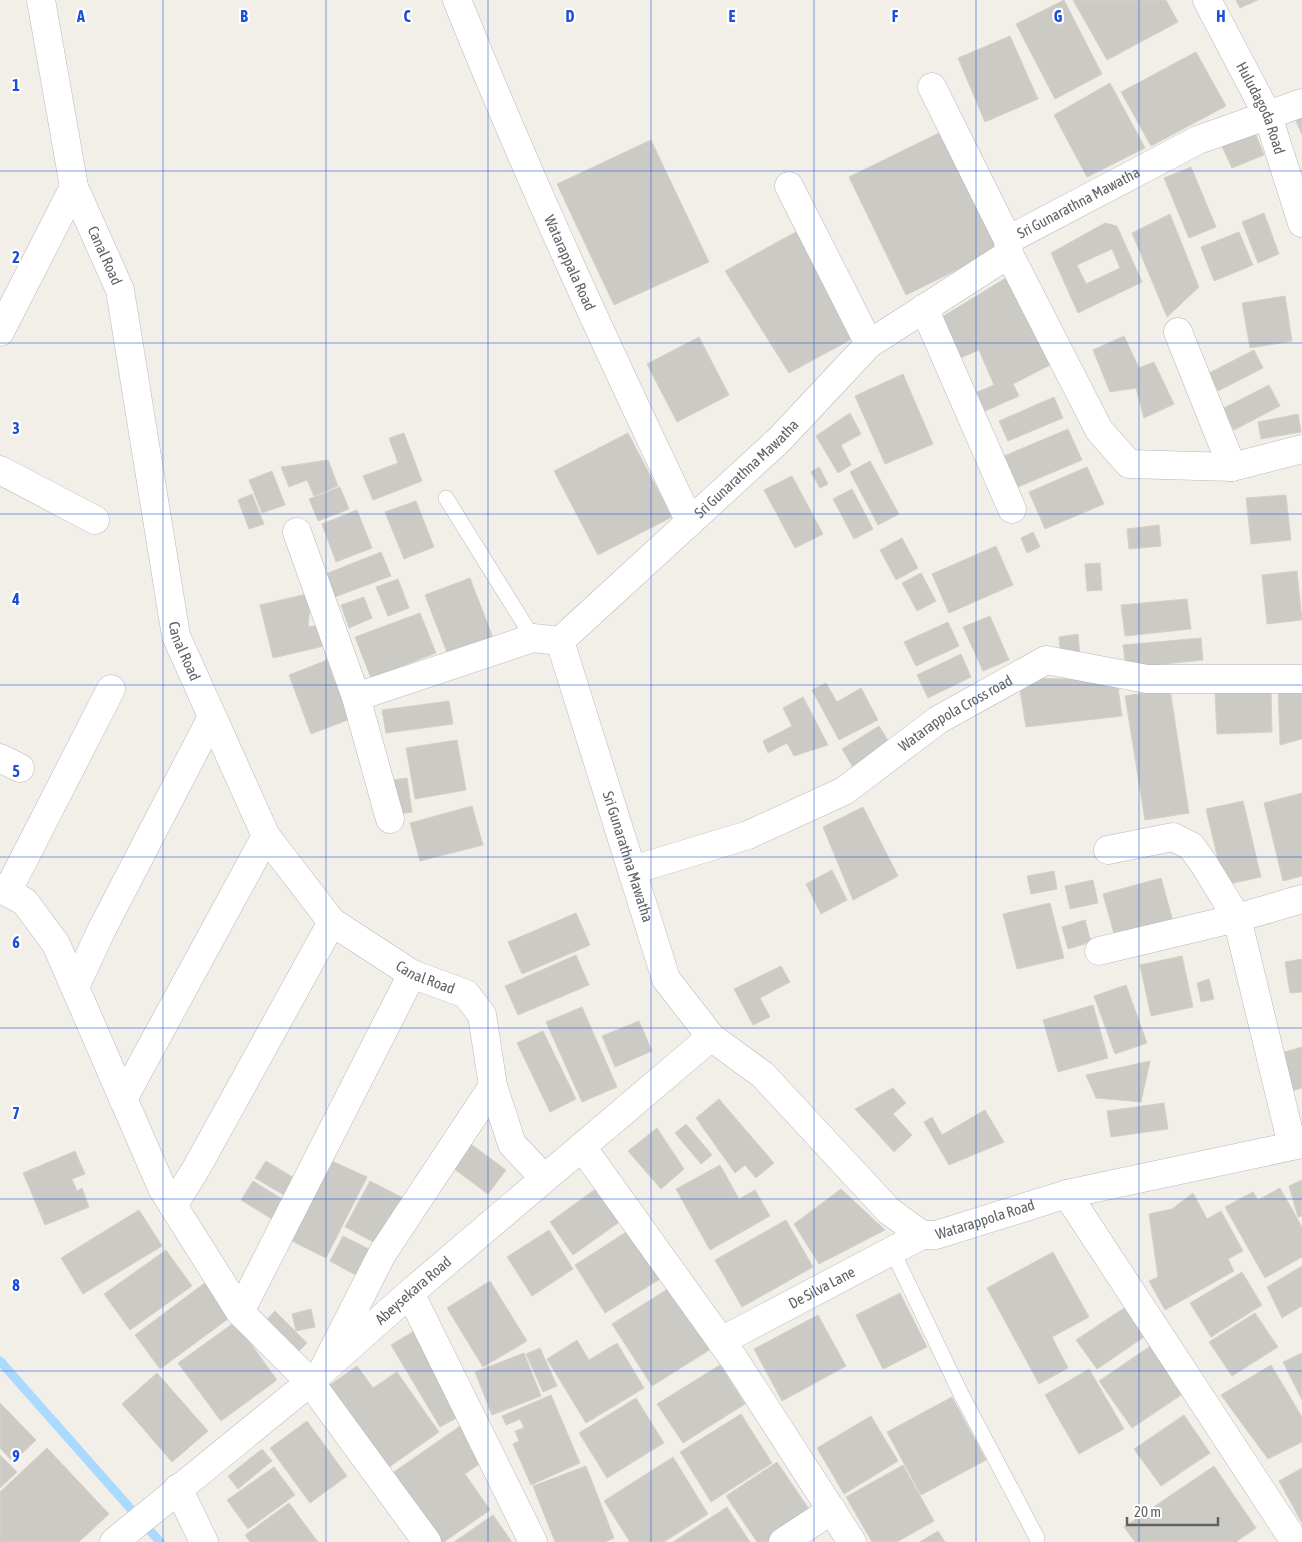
<svg xmlns="http://www.w3.org/2000/svg" width="1302" height="1542" font-family="'Asap Condensed',sans-serif">
  <rect width="100%" height="100%" fill="#f1efe8"/>
  <g fill="none" stroke-linecap="round" stroke-linejoin="round">
    <path stroke="#aadaff" stroke-width="9" d="M0,1361L160,1542"/>
  </g>
  <g fill="#cccac5" stroke="#d6d1c6" fill-rule="evenodd">
    <path d="M1064,0L1102,74L1055,99L1016,24Z"/>
    <path d="M1073,0H1166L1178,22L1107,60Z"/>
    <path d="M1236,0H1258L1240,8Z"/>
    <path d="M1010,36L1038,99L985,122L958,58Z"/>
    <path d="M1196,52L1226,106L1151,146L1121,92Z"/>
    <path d="M1110,83L1145,148L1087,177L1054,115Z"/>
    <path d="M1302,117V135L1296,121Z"/>
    <path d="M1254,130L1264,155L1232,168L1221,144Z"/>
    <path d="M943,131L1000,249L906,295L849,177Z"/>
    <path d="M651,140L709,262L614,305L557,184Z"/>
    <path d="M1191,167L1216,227L1189,238L1164,178Z"/>
    <path d="M1264,213L1279,254L1258,263L1242,222Z"/>
    <path d="M1170,214L1199,287L1167,317L1132,233Z"/>
    <path d="M1105,223L1117,226L1142,282L1078,313L1051,253ZM1112,249L1120,268L1086,284L1077,265Z"/>
    <path d="M801,229L859,335L789,373L725,271Z"/>
    <path d="M1239,232L1253,265L1214,281L1201,247Z"/>
    <path d="M1014,273L1058,361L1013,384L1019,396L983,412L975,393L994,385L979,350L960,358L942,317Z"/>
    <path d="M1285,296L1292,341L1250,348L1242,303Z"/>
    <path d="M1124,336L1139,368L1154,362L1174,404L1144,418L1136,388L1110,392L1093,350Z"/>
    <path d="M699,337L729,395L677,422L647,364Z"/>
    <path d="M1254,350L1263,368L1218,391L1209,373Z"/>
    <path d="M903,374L933,444L885,464L855,396Z"/>
    <path d="M1269,385L1280,406L1234,430L1222,409Z"/>
    <path d="M1054,397L1063,418L1008,441L999,421Z"/>
    <path d="M850,413L861,434L841,445L851,465L838,473L816,436Z"/>
    <path d="M1298,414L1301,432L1261,439L1258,422Z"/>
    <path d="M1068,429L1082,460L1018,487L1004,456Z"/>
    <path d="M404,433L422,481L373,500L363,476L398,463L389,438Z"/>
    <path d="M628,433L672,517L598,555L554,471Z"/>
    <path d="M328,460L338,486L314,496L307,480L289,487L281,467Z"/>
    <path d="M870,461L899,514L878,525L850,472Z"/>
    <path d="M819,467L828,484L820,488L811,472Z"/>
    <path d="M1087,467L1104,504L1045,529L1029,492Z"/>
    <path d="M272,471L285,505L262,513L249,480Z"/>
    <path d="M792,476L823,534L795,548L764,490Z"/>
    <path d="M340,487L349,509L318,521L309,499Z"/>
    <path d="M852,489L873,529L854,539L833,499Z"/>
    <path d="M252,494L264,524L249,529L238,500Z"/>
    <path d="M1286,495L1291,540L1251,544L1246,498Z"/>
    <path d="M416,501L434,547L404,559L385,512Z"/>
    <path d="M357,510L372,548L336,562L322,524Z"/>
    <path d="M1159,525L1161,546L1129,549L1127,529Z"/>
    <path d="M1033,532L1040,547L1027,553L1021,538Z"/>
    <path d="M902,538L918,568L896,580L880,550Z"/>
    <path d="M996,546L1013,585L949,613L932,574Z"/>
    <path d="M381,552L391,576L332,598L323,575Z"/>
    <path d="M1100,563L1102,590L1087,591L1085,564Z"/>
    <path d="M1297,571L1302,620L1267,624L1262,575Z"/>
    <path d="M921,573L936,601L917,611L902,583Z"/>
    <path d="M470,578L496,646L451,663L425,595Z"/>
    <path d="M398,579L409,608L388,616L376,587Z"/>
    <path d="M311,593L308,627L319,625L324,646L273,658L260,605Z"/>
    <path d="M364,597L372,618L349,628L341,605Z"/>
    <path d="M1187,599L1191,629L1125,636L1121,605Z"/>
    <path d="M420,613L436,653L371,678L355,637Z"/>
    <path d="M990,616L1009,660L983,671L963,627Z"/>
    <path d="M948,622L959,646L916,666L904,642Z"/>
    <path d="M1078,634L1080,656L1061,658L1059,637Z"/>
    <path d="M1201,638L1203,660L1126,668L1123,645Z"/>
    <path d="M961,654L971,677L928,698L917,675Z"/>
    <path d="M327,660L350,719L311,734L289,675Z"/>
    <path d="M1018,678L1117,680L1122,716L1026,727Z"/>
    <path d="M826,683L837,702L861,688L878,720L839,740L812,690Z"/>
    <path d="M1302,686V739L1280,745L1278,687Z"/>
    <path d="M1170,689L1189,813L1145,820L1125,696Z"/>
    <path d="M1271,690L1272,732L1217,734L1215,692Z"/>
    <path d="M803,697L828,745L794,756L787,743L768,753L763,741L792,726L783,708Z"/>
    <path d="M449,701L453,724L386,733L382,710Z"/>
    <path d="M879,726L892,747L854,769L842,749Z"/>
    <path d="M457,740L466,790L415,799L406,748Z"/>
    <path d="M407,778L412,812L399,814L394,780Z"/>
    <path d="M1302,793V876L1283,881L1264,803Z"/>
    <path d="M1243,801L1261,877L1224,885L1206,809Z"/>
    <path d="M472,806L483,845L420,861L410,823Z"/>
    <path d="M863,807L898,876L853,900L823,827Z"/>
    <path d="M832,870L847,900L821,914L806,884Z"/>
    <path d="M1054,871L1057,889L1031,894L1027,876Z"/>
    <path d="M1161,878L1174,925L1116,941L1103,894Z"/>
    <path d="M1093,880L1098,903L1070,909L1065,886Z"/>
    <path d="M1050,903L1064,958L1017,969L1003,914Z"/>
    <path d="M576,913L590,945L522,974L508,942Z"/>
    <path d="M1085,920L1091,942L1068,949L1062,927Z"/>
    <path d="M576,955L589,985L518,1015L505,986Z"/>
    <path d="M1182,956L1193,1007L1151,1016L1140,965Z"/>
    <path d="M1302,959V992L1290,993L1285,962Z"/>
    <path d="M781,966L790,982L760,998L770,1017L753,1025L734,989Z"/>
    <path d="M1209,979L1214,999L1201,1002L1197,983Z"/>
    <path d="M1126,985L1147,1043L1115,1054L1094,996Z"/>
    <path d="M1093,1005L1108,1058L1058,1072L1043,1020Z"/>
    <path d="M582,1007L617,1087L582,1102L546,1022Z"/>
    <path d="M639,1021L652,1051L615,1067L602,1036Z"/>
    <path d="M543,1031L576,1099L550,1112L517,1043Z"/>
    <path d="M1302,1047V1088L1288,1092L1278,1054Z"/>
    <path d="M1150,1061L1141,1102L1096,1098L1086,1075Z"/>
    <path d="M893,1088L906,1103L893,1114L912,1135L894,1152L855,1109Z"/>
    <path d="M719,1099L774,1163L756,1178L745,1165L735,1173L696,1118Z"/>
    <path d="M1164,1103L1168,1129L1111,1137L1107,1111Z"/>
    <path d="M985,1110L1004,1142L949,1165L924,1122L932,1117L942,1135Z"/>
    <path d="M686,1124L712,1155L701,1164L675,1133Z"/>
    <path d="M657,1128L684,1169L661,1189L628,1151Z"/>
    <path d="M464,1139L506,1170L488,1194L446,1163Z"/>
    <path d="M75,1151L85,1174L72,1179L77,1191L82,1188L89,1207L45,1225L23,1173Z"/>
    <path d="M266,1161L299,1181L289,1198L255,1178Z"/>
    <path d="M332,1161L367,1177L326,1258L292,1241Z"/>
    <path d="M720,1165L739,1199L755,1190L770,1216L710,1250L676,1189Z"/>
    <path d="M1302,1180V1216L1298,1217L1289,1186Z"/>
    <path d="M253,1181L292,1205L280,1224L241,1200Z"/>
    <path d="M370,1181L405,1199L381,1246L345,1227Z"/>
    <path d="M601,1185L625,1218L573,1255L550,1222Z"/>
    <path d="M1280,1188L1302,1227V1257L1265,1278L1225,1207L1253,1192L1258,1200Z"/>
    <path d="M841,1189L885,1230L819,1264L794,1224Z"/>
    <path d="M1193,1193L1207,1219L1221,1211L1243,1251L1228,1259L1234,1271L1165,1310L1149,1281L1158,1277L1149,1214L1172,1209Z"/>
    <path d="M139,1210L162,1246L83,1294L61,1258Z"/>
    <path d="M786,1220L813,1267L742,1307L715,1260Z"/>
    <path d="M634,1227L665,1276L605,1313L575,1265Z"/>
    <path d="M549,1230L573,1269L532,1296L507,1257Z"/>
    <path d="M343,1236L375,1252L361,1278L330,1261Z"/>
    <path d="M166,1250L192,1286L130,1330L104,1294Z"/>
    <path d="M1053,1252L1089,1317L1052,1337L1068,1368L1039,1384L987,1288Z"/>
    <path d="M1302,1266V1306L1282,1318L1267,1287Z"/>
    <path d="M1242,1272L1262,1305L1211,1337L1190,1303Z"/>
    <path d="M210,1279L236,1313L160,1369L135,1335Z"/>
    <path d="M490,1281L527,1341L483,1367L447,1308Z"/>
    <path d="M671,1287L711,1349L652,1386L612,1324Z"/>
    <path d="M900,1293L927,1347L883,1369L856,1315Z"/>
    <path d="M1124,1308L1144,1337L1097,1369L1076,1340Z"/>
    <path d="M311,1309L315,1327L296,1331L292,1314Z"/>
    <path d="M275,1311L307,1343L290,1360L258,1329Z"/>
    <path d="M1255,1313L1278,1347L1232,1376L1209,1342Z"/>
    <path d="M818,1315L846,1366L782,1401L754,1349Z"/>
    <path d="M235,1322L277,1380L221,1421L178,1363Z"/>
    <path d="M414,1331L464,1414L440,1427L391,1345Z"/>
    <path d="M577,1340L589,1360L617,1343L644,1388L586,1423L547,1359Z"/>
    <path d="M1155,1343L1187,1391L1132,1428L1099,1381Z"/>
    <path d="M540,1348L557,1386L543,1392L526,1354Z"/>
    <path d="M524,1353L541,1396L492,1415L475,1372Z"/>
    <path d="M1302,1353V1400L1283,1362Z"/>
    <path d="M720,1365L745,1404L683,1443L657,1404Z"/>
    <path d="M1271,1365L1302,1417V1442L1268,1459L1221,1395Z"/>
    <path d="M357,1366L373,1388L397,1372L439,1432L385,1470L327,1387Z"/>
    <path d="M1089,1369L1124,1429L1079,1454L1045,1395Z"/>
    <path d="M157,1373L208,1431L172,1462L122,1404Z"/>
    <path d="M551,1395L580,1463L531,1485L513,1444L519,1441L515,1431L524,1428L520,1419L506,1425L502,1416Z"/>
    <path d="M952,1397L986,1460L921,1495L887,1432Z"/>
    <path d="M636,1398L664,1443L607,1478L579,1433Z"/>
    <path d="M0,1403L36,1440L13,1462L0,1448Z"/>
    <path d="M741,1414L772,1463L711,1502L680,1452Z"/>
    <path d="M1184,1415L1210,1453L1161,1486L1134,1449Z"/>
    <path d="M871,1416L898,1461L844,1494L817,1448Z"/>
    <path d="M307,1421L347,1476L310,1503L270,1448Z"/>
    <path d="M463,1424L488,1458L465,1474L490,1510L444,1542H438L391,1474Z"/>
    <path d="M47,1448L109,1514L79,1542H0V1492Z"/>
    <path d="M262,1449L272,1461L238,1489L228,1476Z"/>
    <path d="M0,1455L17,1472L0,1488Z"/>
    <path d="M673,1457L708,1514L664,1542H630L604,1501Z"/>
    <path d="M777,1462L813,1515L773,1542H757L726,1496Z"/>
    <path d="M903,1465L934,1521L897,1542H872L846,1497Z"/>
    <path d="M586,1466L614,1538L605,1542H555L533,1486Z"/>
    <path d="M1214,1466L1256,1528L1236,1542H1135L1124,1527Z"/>
    <path d="M274,1467L295,1495L248,1529L227,1500Z"/>
    <path d="M1302,1468V1523L1279,1481Z"/>
    <path d="M289,1503L318,1542H250L245,1535Z"/>
    <path d="M727,1507L750,1542H673Z"/>
    <path d="M493,1515L512,1542H454Z"/>
    <path d="M938,1531L945,1542H920Z"/>
  </g>
  <g fill="none" stroke-linecap="round" stroke-linejoin="round">
    <defs>
      <g id="lane">
        <path d="M446,498L533,638"/>
        <path d="M892,1250L960,1392L1037,1538"/>
      </g>
      <g id="street">
        <path id="s1" d="M41,0L74,187L120,290L176,636L266,836L332,922L412,974L466,994L482,1015L493,1086L512,1144L544,1178"/>
        <path id="s2" d="M457,0C528,177 608,350 690,522"/>
        <path id="s3" d="M1207,0L1268,116L1302,223"/>
        <path d="M932,87L1008,240"/>
        <path d="M789,186L869,344"/>
        <path d="M1009,254L1099,430L1129,464L1232,467L1302,449"/>
        <path d="M924,308L1012,509"/>
        <path d="M0,332L74,187"/>
        <path d="M1178,332L1232,467"/>
        <path d="M0,470L95,520"/>
        <path d="M297,532L356,697L390,819"/>
        <path id="s4" d="M560,641L779,440L869,344L1009,254L1008,240L1198,140L1302,103"/>
        <path id="s5" d="M560,641L666,979L711,1037"/>
        <path d="M356,697L533,638L560,641"/>
        <path d="M0,758L20,768"/>
        <path d="M1108,850L1173,837L1191,846L1204,864L1237,918L1292,1145"/>
        <path id="s6" d="M633,870L748,835L844,791L938,720L1046,660L1147,679H1302"/>
        <path d="M0,888L25,902L56,944L162,1188L240,1312L310,1382L427,1542"/>
        <path d="M7,892L111,689"/>
        <path d="M1099,951L1237,918L1302,899"/>
        <path d="M75,987L101,931L212,717"/>
        <path d="M123,1099L266,836"/>
        <path d="M582,1147L734,1359L852,1542"/>
        <path d="M1067,1194L1295,1542"/>
        <path d="M173,1206L197,1167L332,922"/>
        <path d="M410,1293L533,1542"/>
        <path d="M240,1312L412,974"/>
        <path id="s7" d="M721,1341L922,1235"/>
        <path d="M324,1368L382,1254L493,1086"/>
        <path d="M178,1488L204,1542"/>
        <path d="M783,1542L832,1510"/>
      </g>
      <g id="secondary">
        <path id="s8" d="M114,1542L310,1382L410,1293L711,1037L763,1075L889,1211L922,1235H936L1067,1194L1302,1144"/>
      </g>
    </defs>
    <use href="#lane" stroke="#b5b8bc" stroke-width="16"/>
    <use href="#street" stroke="#b5b8bc" stroke-width="29"/>
    <use href="#secondary" stroke="#b6babf" stroke-width="29"/>
    <use href="#lane" stroke="#fff" stroke-width="15"/>
    <use href="#street" stroke="#fff" stroke-width="28"/>
    <use href="#secondary" stroke="#fff" stroke-width="28"/>
  </g>
  <path fill="none" stroke="#1d4ed8" stroke-width="1" stroke-opacity="0.55" d="M163,0V1542M326,0V1542M488,0V1542M651,0V1542M814,0V1542M976,0V1542M1139,0V1542M0,171H1302M0,343H1302M0,514H1302M0,685H1302M0,857H1302M0,1028H1302M0,1199H1302M0,1371H1302"/>
  <g text-anchor="middle" stroke-width="4.5" stroke-linejoin="round" paint-order="stroke">
    <g font-size="15" fill="#5f6368" stroke="#fff">
      <text dy="5" stroke="none"><textPath href="#s3" startOffset="121">Huludagoda Road</textPath></text>
      <text dy="5" stroke="none"><textPath href="#s4" startOffset="689">Sri Gunarathna Mawatha</textPath></text>
      <text dy="5" stroke="none"><textPath href="#s1" startOffset="265">Canal Road</textPath></text>
      <text dy="5" stroke="none"><textPath href="#s2" startOffset="286">Watarappala Road</textPath></text>
      <text dy="5" stroke="none"><textPath href="#s4" startOffset="254">Sri Gunarathna Mawatha</textPath></text>
      <text dy="5" stroke="none"><textPath href="#s1" startOffset="670">Canal Road</textPath></text>
      <text dy="5" stroke="none"><textPath href="#s6" startOffset="362">Watarappola Cross road</textPath></text>
      <text dy="5" stroke="none"><textPath href="#s5" startOffset="226">Sri Gunarathna Mawatha</textPath></text>
      <text dy="5" stroke="none"><textPath href="#s1" startOffset="1090">Canal Road</textPath></text>
      <text dy="5" stroke="none"><textPath href="#s8" startOffset="1138">Watarappola Road</textPath></text>
      <text dy="5" stroke="none"><textPath href="#s7" startOffset="114">De Silva Lane</textPath></text>
      <text dy="5" stroke="none"><textPath href="#s8" startOffset="391">Abeysekara Road</textPath></text>
    </g>
  </g>
  <g font-size="16" text-anchor="middle" font-weight="bold" fill="#1d4ed8" stroke="#fff" stroke-width="4.5" stroke-linejoin="round" paint-order="stroke">
    <text x="81" y="22">A</text>
    <text x="244" y="22">B</text>
    <text x="407" y="22">C</text>
    <text x="570" y="22">D</text>
    <text x="732" y="22">E</text>
    <text x="895" y="22">F</text>
    <text x="1058" y="22">G</text>
    <text x="1221" y="22">H</text>
    <text x="16" y="91">1</text>
    <text x="16" y="263">2</text>
    <text x="16" y="434">3</text>
    <text x="16" y="605">4</text>
    <text x="16" y="777">5</text>
    <text x="16" y="948">6</text>
    <text x="16" y="1119">7</text>
    <text x="16" y="1291">8</text>
    <text x="16" y="1462">9</text>
  </g>
  <path d="M1127 1517v8h91v-8" fill="none" stroke="#5f6368" stroke-width="2.5"/>
  <text x="1134" y="1517" font-size="15" fill="#5f6368" stroke="#ffffff" stroke-width="4" paint-order="stroke">20 m</text>
</svg>
